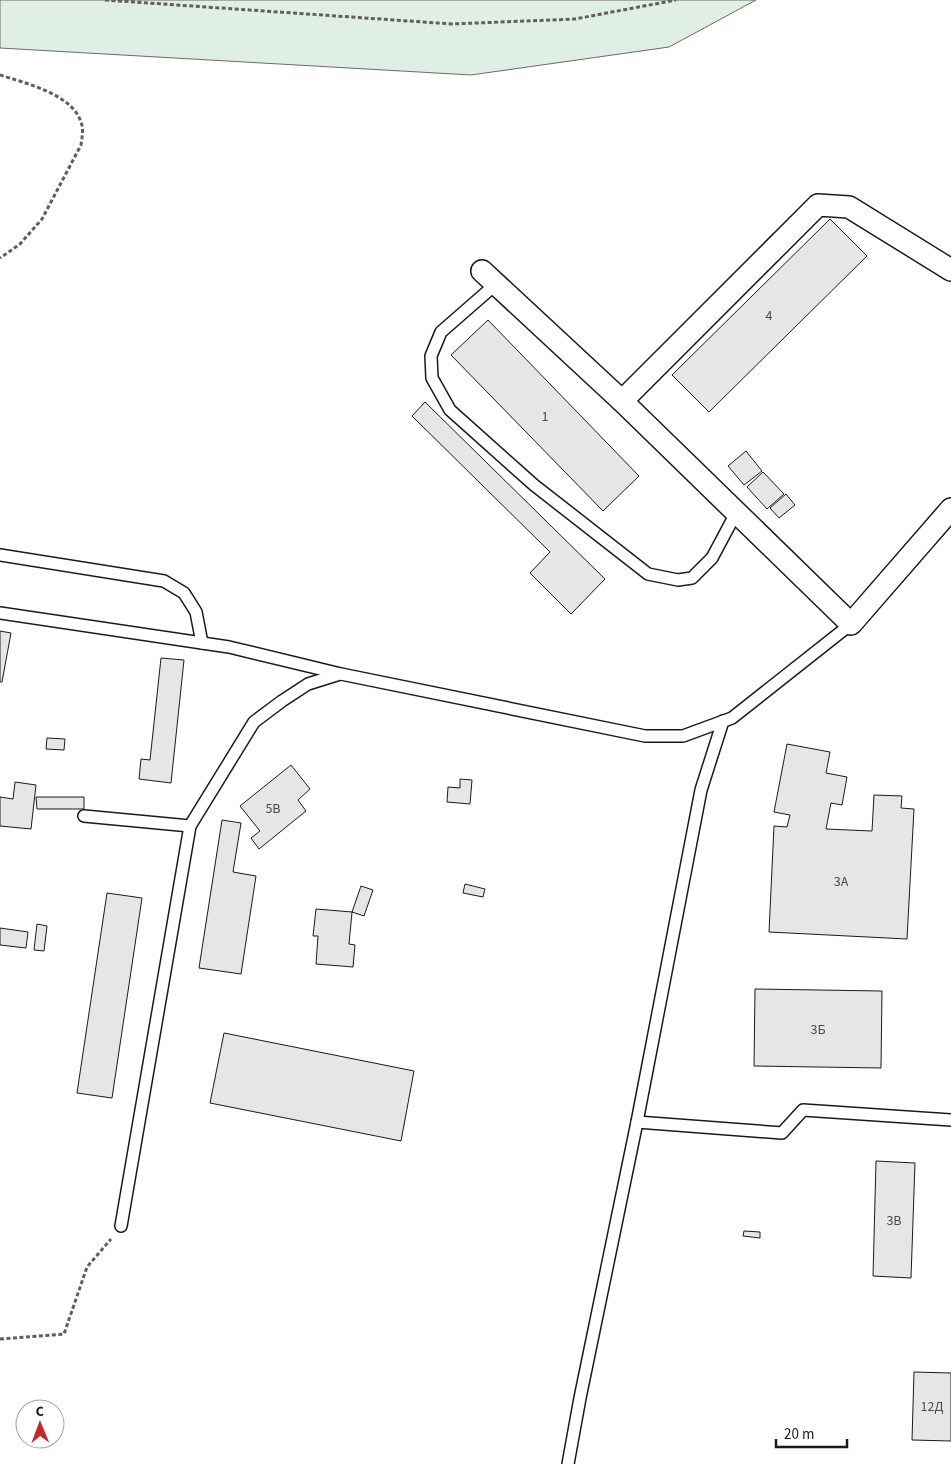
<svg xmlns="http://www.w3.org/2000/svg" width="951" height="1464" font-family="'Source Sans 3',sans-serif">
  <rect width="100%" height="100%" fill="#fff"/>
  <path fill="#e0efe3" stroke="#6a6a6a" d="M0,0H756L669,47L471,75L0,48Z"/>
  <g fill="#e6e6e6" stroke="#1a1a1a">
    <path d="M830,219L867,256L709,412L672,375Z"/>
    <path d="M488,320L639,476L603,511L451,355Z"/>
    <path d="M425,402L605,579L571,614L530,573L550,552L412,416Z"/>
    <path d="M746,451L762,471L744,485L728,466Z"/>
    <path d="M763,472L784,494L767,509L747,487Z"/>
    <path d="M786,494L795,505L779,518L770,508Z"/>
    <path d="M0,631L11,633L2,682H0Z"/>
    <path d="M161,658L184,660L171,783L139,779L141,759L150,760Z"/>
    <path d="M47,738L65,739L64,750L46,749Z"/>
    <path d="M787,744L830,752L826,773L847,777L842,805L831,803L826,829L872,831L874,795L902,796L901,808L914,809L907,939L769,932L774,826L787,827L790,815L774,812Z"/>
    <path d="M291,765L310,789L298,800L306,811L259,849L251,838L260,831L240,806Z"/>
    <path d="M460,779L472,780L470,804L447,802L448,787L460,788Z"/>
    <path d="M15,782L36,785L31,829L0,826V797L13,799Z"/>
    <path d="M36,797H84V809H37Z"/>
    <path d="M222,820L241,823L233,872L256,876L241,974L199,968Z"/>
    <path d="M465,884L485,889L483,897L463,893Z"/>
    <path d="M361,886L373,890L364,916L352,912Z"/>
    <path d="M107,893L142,898L112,1098L77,1093Z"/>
    <path d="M316,909L352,912L349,944L355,945L353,967L316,964L318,936H313Z"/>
    <path d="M37,924L47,926L44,951L34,950Z"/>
    <path d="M0,928L28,932L26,948L0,945Z"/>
    <path d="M755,989L882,991L881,1068L754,1066Z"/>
    <path d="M224,1033L414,1071L401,1141L210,1103Z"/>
    <path d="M876,1161L915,1163L911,1278L873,1276Z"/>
    <path d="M744,1231L760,1232V1238L743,1236Z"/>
    <path d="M914,1372L951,1373V1441L912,1440Z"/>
  </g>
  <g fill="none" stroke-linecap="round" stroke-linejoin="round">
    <defs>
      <g id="service">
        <path d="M496,284L441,332L431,356L432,378L450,410L534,485L648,574L678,580L692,578L712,558L736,513"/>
        <path d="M0,555L164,581L184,593L196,612L202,643"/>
        <path d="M0,613L229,647L341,674L645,736H683L732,718L851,624"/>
        <path d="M84,816L190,826L254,722L282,701L308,684L340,674"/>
        <path d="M637,1122L782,1133L803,1110L951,1120"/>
        <path d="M121,1226L190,826"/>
        <path d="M568,1464L580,1398L637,1122L701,790L723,721"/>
      </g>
      <g id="minor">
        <path d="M482,271L622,401L851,624L951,509"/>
        <path d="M622,401L818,205L849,207L951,270"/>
      </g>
    </defs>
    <use href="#service" stroke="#1a1a1a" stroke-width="14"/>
    <use href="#minor" stroke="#1a1a1a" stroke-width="24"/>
    <g stroke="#5f5f5f" stroke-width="3" stroke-dasharray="4 2.5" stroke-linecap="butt">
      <path d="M105,0L452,24L575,19L676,0"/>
      <path d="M0,75C25,83 72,94 81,122C84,130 82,137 81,145L42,219L20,244L0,258"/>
      <path d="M0,1339L64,1334L87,1267L111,1239"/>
    </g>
    <use href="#service" stroke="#fff" stroke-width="11"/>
    <use href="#minor" stroke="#fff" stroke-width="21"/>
  </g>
  <g text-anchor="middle" stroke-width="4" stroke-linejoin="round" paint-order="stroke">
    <g font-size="14" fill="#4d4d4d">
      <text x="769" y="320">4</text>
      <text x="545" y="421">1</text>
      <text x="273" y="813">5В</text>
      <text x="841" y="886">3А</text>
      <text x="818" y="1034">3Б</text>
      <text x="894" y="1225">3В</text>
      <text x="932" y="1411">12Д</text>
    </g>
  </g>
  <g transform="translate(40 1424) rotate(359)"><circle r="24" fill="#ffffff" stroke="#a3a3a3"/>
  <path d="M0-4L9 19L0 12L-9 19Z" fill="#c62828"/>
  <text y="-8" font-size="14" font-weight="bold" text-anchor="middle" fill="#1a1a1a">С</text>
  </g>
  <path d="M776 1439v8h71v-8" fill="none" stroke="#1a1a1a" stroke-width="2.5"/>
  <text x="784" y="1439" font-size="15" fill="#1a1a1a" stroke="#ffffff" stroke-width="4" paint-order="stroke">20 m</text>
</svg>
